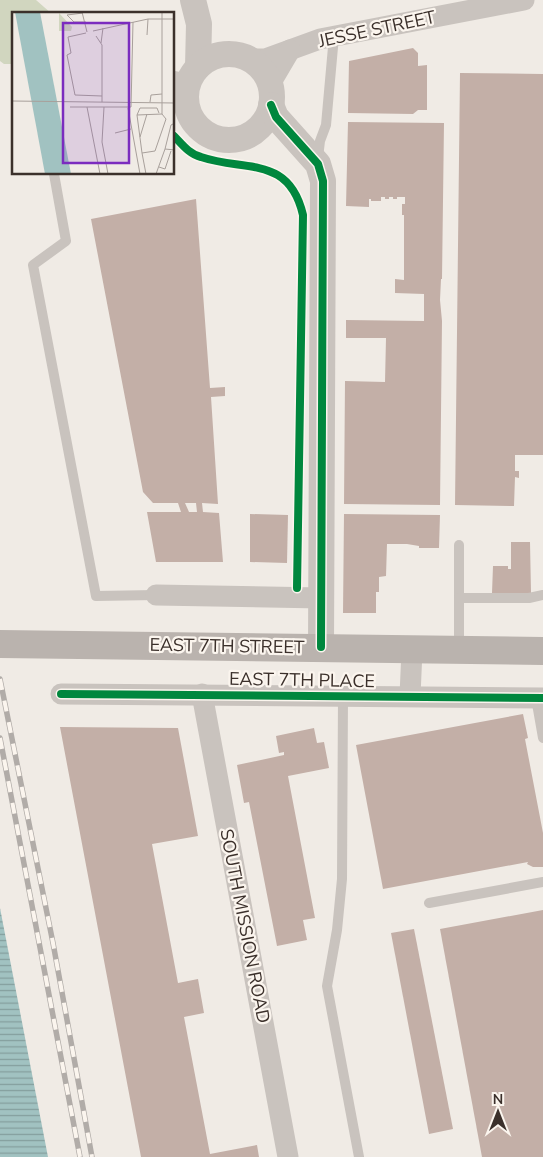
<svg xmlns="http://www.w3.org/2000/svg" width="543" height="1157" font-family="'Nunito Sans',sans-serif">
  <defs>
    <pattern id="water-rules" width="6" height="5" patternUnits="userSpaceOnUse" patternTransform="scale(1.25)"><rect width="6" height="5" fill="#a1c2c1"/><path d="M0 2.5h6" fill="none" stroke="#849e9d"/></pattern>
  </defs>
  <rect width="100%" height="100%" fill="#f0ebe5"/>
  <path fill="#d1d6bf" d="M0,0H36L52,14H14V64H4L0,61Z"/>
  <path fill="url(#water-rules)" d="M0,908L48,1157H0Z"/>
  <g fill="#c3afa7" fill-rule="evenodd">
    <path d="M413,48L418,53V66L427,65V110H418L413,114L348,113L349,61Z"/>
    <path d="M460,73L543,74V455H515V471H519V478L515,477L514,506L455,505Z"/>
    <path d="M348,122L444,123L442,279H441L440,300L442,321L440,505L344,504L345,381L385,382L386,338H346V320L424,321V294L395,293V279L404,280V215H402V204H405V197H397V199H393V197H389V199H385V197H381V201H371V199H369V207L346,206Z"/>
    <path d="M196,199L210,388L225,387V396L211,397L218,504L202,503L203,512L219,513L223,562H156L147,512H181L178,503H153L143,492L91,219ZM185,503H196L197,512H189Z"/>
    <path d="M250,514L288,515L287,563L250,562Z"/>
    <path d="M344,514L440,515L439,548H419V546L407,544H387L386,576L379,577V592H376V613H343Z"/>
    <path d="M511,542H530L531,593H492L493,566H508V569H511Z"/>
    <path d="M523,714L528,738L525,739L543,833V867H533L527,864L528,862L383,889L356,745Z"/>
    <path d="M60,727L178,728L198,836L152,844L178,983L198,979L204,1013L184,1017L210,1154L257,1145L259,1157H141Z"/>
    <path d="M314,728L317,743L324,742L329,768L288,776L315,918L303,920L307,940L277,946L249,802L244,803L237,765L284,755V752L279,753L276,736Z"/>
    <path d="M543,910V1157H482L440,929Z"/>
    <path d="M414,929L453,1129L429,1134L391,933Z"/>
  </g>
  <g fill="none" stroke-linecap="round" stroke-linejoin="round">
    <g stroke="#c9c3be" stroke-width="10">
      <path d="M174,76L189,79"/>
      <path d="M318,158L320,141L326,125L334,36"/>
      <path d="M54,174L66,241L33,265L96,596L156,595"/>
      <path d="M459,545V649"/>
      <path d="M459,598H529L543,595"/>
      <path d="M343,696L342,879L337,930L327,986L359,1157"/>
      <path d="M536,698L543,738"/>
      <path d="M429,903L543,882"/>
    </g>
    <g stroke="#c9c3be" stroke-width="21">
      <path d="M251,59H265L320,39L524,0"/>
      <path d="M270,84L290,50"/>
      <path d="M156,595L322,598"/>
      <path d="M61,694L543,698"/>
      <path d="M202,694L288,1157"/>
      <path d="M410,696L412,650"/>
    </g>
    <g stroke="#c9c3be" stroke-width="26">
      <path d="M193,0L199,24L198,67"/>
      <circle cx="229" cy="97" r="43"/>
      <path d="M271,105L276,117L318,164L323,181L321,647"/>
    </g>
    <path stroke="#bab3ae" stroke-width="28" d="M0,644L543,651"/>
    <defs>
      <g id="rail">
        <path d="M0,679L53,943L92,1157"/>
        <path d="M0,738L80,1157"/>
      </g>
    </defs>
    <use href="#rail" stroke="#b1aca8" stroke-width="5.5"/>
    <use href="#rail" stroke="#fbf5ee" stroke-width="4" stroke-dasharray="11" stroke-linecap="butt"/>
    <defs>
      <g id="cycleway">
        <path d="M271,105L276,117L318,164L323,181L321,647"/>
        <path d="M174,136C182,144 189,154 201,157C245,172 289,155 303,215L297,588"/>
        <path d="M61,694L543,698"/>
      </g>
    </defs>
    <use href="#cycleway" stroke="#fbf5ee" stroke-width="11"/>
    <use href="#cycleway" stroke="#00873e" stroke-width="8"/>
  </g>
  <g text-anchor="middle" stroke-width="4.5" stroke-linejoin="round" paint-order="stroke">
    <g font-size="18" fill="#3b302b" stroke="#fbf5ee">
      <text transform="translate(377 29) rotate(-12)" y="6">JESSE STREET</text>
      <text transform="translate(227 646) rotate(1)" y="6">EAST 7TH STREET</text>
      <text transform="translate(302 680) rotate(1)" y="6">EAST 7TH PLACE</text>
      <text transform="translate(245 926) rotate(79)" y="6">SOUTH MISSION ROAD</text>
    </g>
  </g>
  <g transform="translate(12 12)">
    <rect width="162" height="162" fill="#f0ebe5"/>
    <path d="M47,1L60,15L59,19H47Z" fill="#d1d6bf"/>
    <path d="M3,0H28L59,162H33Z" fill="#a1c2c1"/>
    <path fill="none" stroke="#a8a09b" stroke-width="1" d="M70,0L75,20M71,1L55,3L62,10H74M81,19L136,7H163M74,21L56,25L59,41L55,43L63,83L90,84M135,23L136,7M84,24L90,33V90M89,31L91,16M0,89L163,91M138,90L139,83L150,82M58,95H119L121,10M75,95L88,162M92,95L90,130L96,162M116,96L128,162M150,102L125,103L130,141L143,139L154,107L150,102V0M125,103L128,96H145L147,101M103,121L119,117M128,125L135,102M153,137L159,113L163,111M130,141L134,162M147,155L153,157L159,139M144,162L153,137L163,138"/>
    <path fill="#7b2cbf" fill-opacity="0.15" stroke="#7b2cbf" stroke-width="2.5" d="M51,11H117V151H51Z"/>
    <rect width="162" height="162" fill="none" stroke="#3b302b" stroke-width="2.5"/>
  </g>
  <g transform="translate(498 1112)" stroke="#fbf5ee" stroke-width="4" paint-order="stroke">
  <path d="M0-4L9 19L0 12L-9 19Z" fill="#3b302b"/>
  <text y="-8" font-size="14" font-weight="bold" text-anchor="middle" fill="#3b302b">N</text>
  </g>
</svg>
